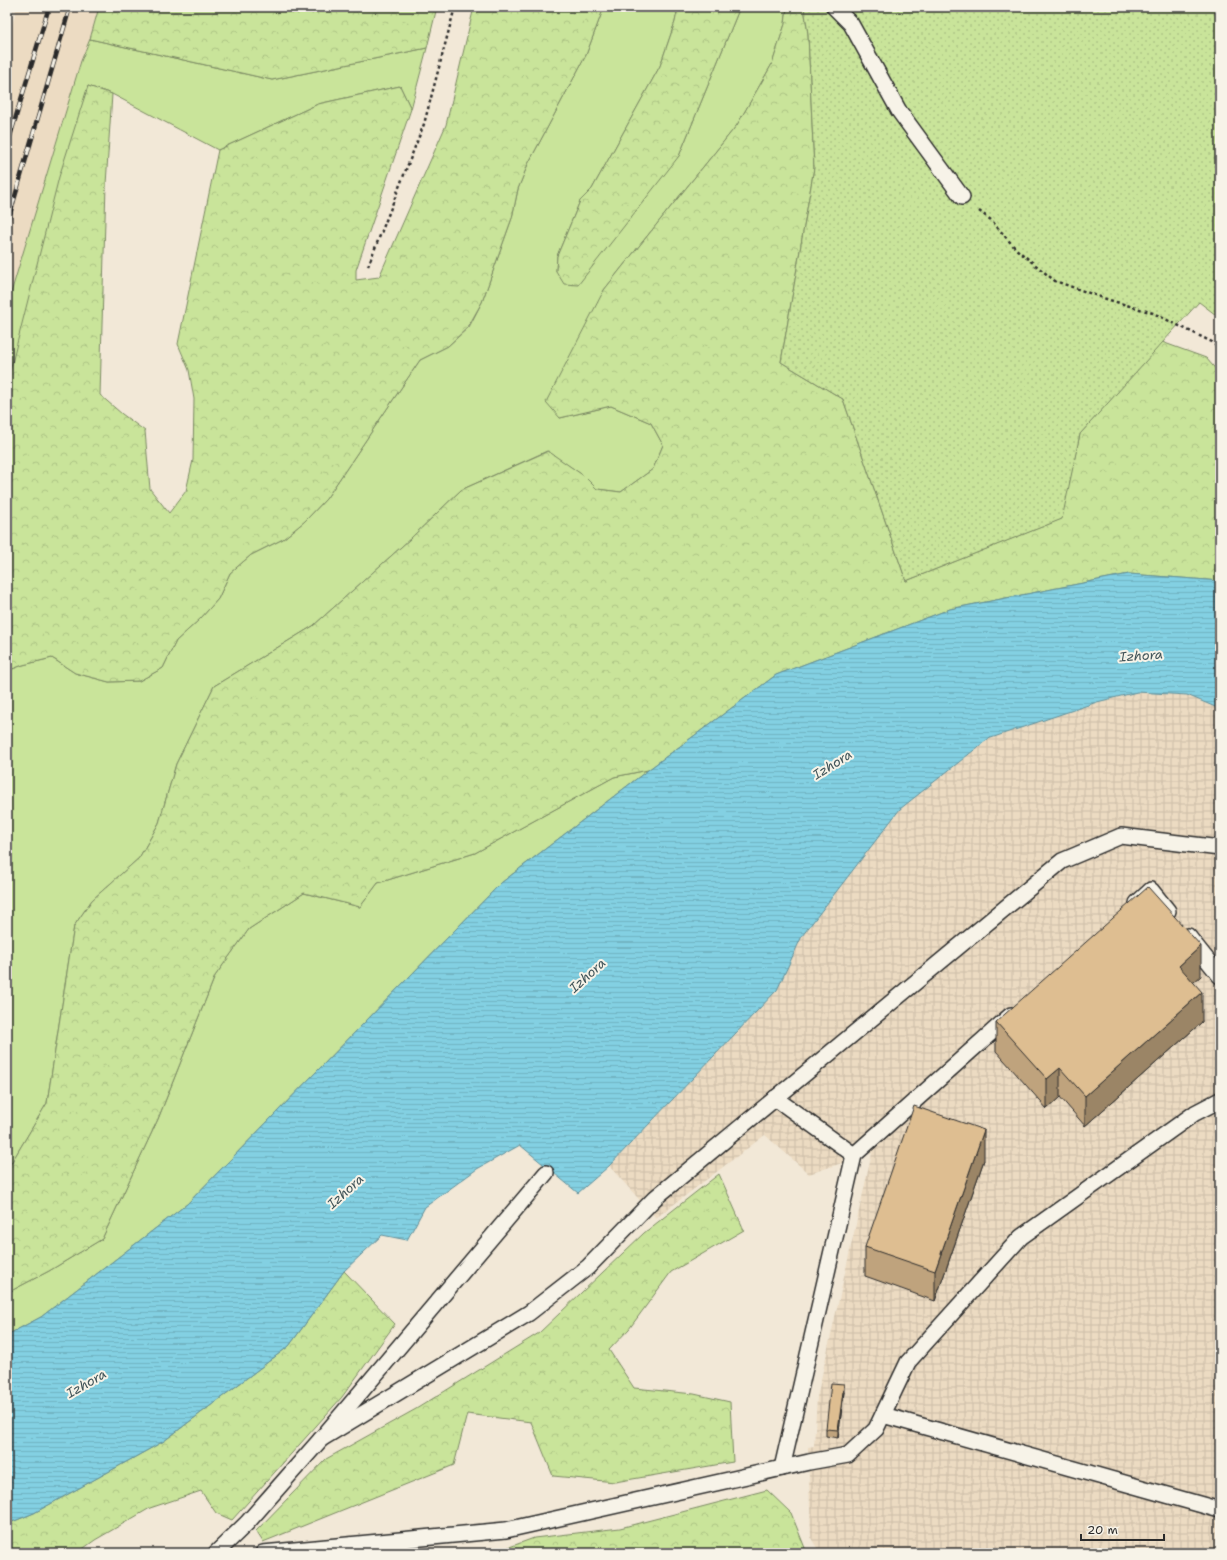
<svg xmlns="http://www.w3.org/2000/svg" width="1227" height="1560" font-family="'Shantell Sans',sans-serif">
  <defs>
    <pattern id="industrial-grid" width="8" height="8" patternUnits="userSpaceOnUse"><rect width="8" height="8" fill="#ecdbc2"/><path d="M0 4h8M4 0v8" fill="none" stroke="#cbbca7"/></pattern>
    <pattern id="forest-crowns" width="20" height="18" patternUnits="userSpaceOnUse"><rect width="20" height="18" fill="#c9e49a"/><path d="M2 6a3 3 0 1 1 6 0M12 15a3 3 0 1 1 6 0" fill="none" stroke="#adc485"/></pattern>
    <pattern id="garden-dots" width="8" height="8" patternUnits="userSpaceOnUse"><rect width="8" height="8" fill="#c9e49a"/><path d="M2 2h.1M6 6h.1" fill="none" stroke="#adc485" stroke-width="1.8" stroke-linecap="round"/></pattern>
    <pattern id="water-rules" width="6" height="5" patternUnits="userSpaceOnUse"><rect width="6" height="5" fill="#83d0e2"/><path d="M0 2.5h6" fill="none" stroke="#71b3c2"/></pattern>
  </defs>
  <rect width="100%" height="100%" fill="#f2e8d7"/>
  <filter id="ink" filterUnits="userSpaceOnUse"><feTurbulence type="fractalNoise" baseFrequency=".025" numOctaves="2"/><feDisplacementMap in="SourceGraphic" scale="8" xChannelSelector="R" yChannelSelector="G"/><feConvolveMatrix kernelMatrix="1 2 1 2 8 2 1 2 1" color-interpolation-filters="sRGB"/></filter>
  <g filter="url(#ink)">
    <path fill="#ecdbc2" d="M17,7H99L90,39L81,61L7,306V43Z"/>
    <path fill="url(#industrial-grid)" d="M1137,692L1187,695L1220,709V1553H820L811,1538L808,1447L814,1446L817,1397L872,1153L809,1174L765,1135L656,1218L609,1166L777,990L802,936L900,809L988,739L1097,702Z"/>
    <g fill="#c9e49a" stroke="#7a8862">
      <path d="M604,7H678L675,22L660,66L592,189L580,201L557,256L556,271L679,156L740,7H787L785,24L772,64L737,125L623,266L604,290L560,418L611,406L651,423L663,445L653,469L621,492L597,489L584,476L547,451L461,490L410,539L313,626L214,686L176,764L159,823L139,858L92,900L74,926L47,1103L7,1170V671L23,665L52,658L75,673L109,682L139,681L163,668L176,641L200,619L218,599L230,573L251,555L283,539L305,521L326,499L420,360L448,346L469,327L482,302L512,218L518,189L528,164L586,55Z"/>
      <path d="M90,39L272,80L427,48L411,109L400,86L318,104L218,150L112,94L88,86L7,383V306L81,61Z"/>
      <path d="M648,770L501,883L187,1204L41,1317L7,1335V1293L49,1271L102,1239L158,1119L215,976L249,929L304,893L360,907L378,883L475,853L614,777Z"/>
    </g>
    <g fill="url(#forest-crowns)" stroke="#7a8862">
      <path d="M99,7H437L427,48L272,80L90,39Z"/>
      <path d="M474,7H604L586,55L528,164L518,189L512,218L482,302L468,327L448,346L420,360L326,499L305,521L283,539L251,555L230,573L218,599L200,619L176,641L163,668L139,681L109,682L75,673L52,658L23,665L7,671V383L59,177L88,86L112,94L106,184L100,395L122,414L145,431L150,489L169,513L186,491L193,460L194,399L189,370L178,344L218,150L318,104L400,86L411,109L356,270V280L379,277L446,125Z"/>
      <path d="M678,7H740L679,156L578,285L564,284L556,271L557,256L580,201L592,189L660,66L675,22Z"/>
      <path d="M787,7H804L808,34L814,168L781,362L843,399L906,581L1061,519L1080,434L1162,342L1206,358L1220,374V581L1129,574L950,609L776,675L648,770L614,777L475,853L378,883L360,907L304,893L249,929L215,976L158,1119L102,1239L49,1271L7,1293V1170L47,1103L74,926L92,900L139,858L159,823L176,764L214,686L313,626L410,539L461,490L548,451L584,476L597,489L621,492L653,469L663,445L651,423L611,406L560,418L546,402L604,290L623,266L737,125L772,64L785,24Z"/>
      <path d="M719,1174L744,1230L671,1272L629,1329L609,1350L634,1388L694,1394L730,1402L733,1462L615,1482L553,1476L531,1422L467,1414L454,1465L263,1542L256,1531L326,1459L416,1409L539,1333L644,1233Z"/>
      <path d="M344,1271L395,1324L342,1397L232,1520L216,1513L201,1491L150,1508L95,1540L77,1553H7V1524L34,1513L164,1441L289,1346Z"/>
      <path d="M767,1490L791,1513L807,1553H493L534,1538L620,1528Z"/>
    </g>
    <path fill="url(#garden-dots)" stroke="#7a8862" d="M804,7H1220V318L1199,302L1080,434L1062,519L906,581L843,399L781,362L814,168L808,34Z"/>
    <path fill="url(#water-rules)" stroke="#608e99" d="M1129,574L1220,581V709L1187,695L1137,692L1097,702L988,739L900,809L802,936L777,990L609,1166L578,1193L520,1145L477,1169L425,1207L407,1240L382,1235L344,1271L289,1346L164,1441L34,1513L7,1524V1335L41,1317L187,1204L501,883L648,770L776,675L950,609Z"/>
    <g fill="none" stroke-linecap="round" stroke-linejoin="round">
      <defs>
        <g id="lane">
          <path d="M834,7L851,24L899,111L962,197"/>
          <path d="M1137,903L1151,890L1168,911"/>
          <path d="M1188,936L1220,976"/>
          <path d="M775,1098L854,1155"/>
          <path d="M883,1415L1220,1510"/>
          <path d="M321,1439L529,1313L588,1267L655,1198L1062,861L1121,836L1220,848"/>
          <path d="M782,1468L854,1155L1011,1015"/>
          <path d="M216,1553L247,1523L321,1439L546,1173"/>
          <path d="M263,1553L506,1530L809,1462L848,1455L876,1429L908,1362L1021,1237L1195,1113L1220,1100"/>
        </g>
      </defs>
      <use href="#lane" stroke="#2b2b2b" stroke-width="18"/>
      <g stroke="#2b2b2b" stroke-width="2.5" stroke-dasharray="3 3" stroke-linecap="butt">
        <path d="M979,211L991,220L1016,249L1055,281L1103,298L1153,313L1212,342L1220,350"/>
        <path d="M368,266L424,124L455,7"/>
      </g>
      <use href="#lane" stroke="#f7f3e8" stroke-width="15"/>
      <defs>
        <g id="rail">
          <path d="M7,146L49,7"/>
          <path d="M7,224L70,7"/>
        </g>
      </defs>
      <use href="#rail" stroke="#2b2b2b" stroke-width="4.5"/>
      <use href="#rail" stroke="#f7f3e8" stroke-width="3" stroke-dasharray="9" stroke-linecap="butt"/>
    </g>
    <g fill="#bfa37d" stroke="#2b2b2b">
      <path d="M1201,976L1193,982L1202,1022L1085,1126L1060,1097L1047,1109L996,1051V1022Z"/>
      <path d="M984,1160L935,1301L865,1276V1247Z"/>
      <path d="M844,1392L838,1438L826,1436V1429Z"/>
    </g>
    <g fill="#9b8566" stroke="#2b2b2b">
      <path d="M1201,946V976L1179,995V966Z"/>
      <path d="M1202,992V1022L1085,1126V1096Z"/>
      <path d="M1060,1068V1097L1047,1109V1079Z"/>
      <path d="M984,1130V1160L935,1301V1271Z"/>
      <path d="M844,1384V1392L838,1438V1430Z"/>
    </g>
    <g fill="#debe91" stroke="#2b2b2b">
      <path d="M1148,887L1201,946L1179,966L1202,992L1085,1096L1060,1068L1047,1079L996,1022Z"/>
      <path d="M914,1106L984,1130L935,1271L865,1247Z"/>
      <path d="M831,1383L844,1384L838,1430L826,1429Z"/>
    </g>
  </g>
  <g text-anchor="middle" stroke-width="4" stroke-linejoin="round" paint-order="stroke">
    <g font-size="13" font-style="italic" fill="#415459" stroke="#f7f3e8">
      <text transform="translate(1141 655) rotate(-4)" y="5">Izhora</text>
      <text transform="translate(832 764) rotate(-32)" y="5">Izhora</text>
      <text transform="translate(587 975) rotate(-42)" y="5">Izhora</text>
      <text transform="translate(345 1191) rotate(-42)" y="5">Izhora</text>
      <text transform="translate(86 1383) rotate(-30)" y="5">Izhora</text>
    </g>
  </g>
  <rect width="1227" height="1560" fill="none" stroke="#f7f3e8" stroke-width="24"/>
  <rect x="12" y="12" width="1203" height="1536" fill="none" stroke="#2b2b2b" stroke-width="1.5" filter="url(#ink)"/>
  <path d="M1081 1534v6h83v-6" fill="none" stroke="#2b2b2b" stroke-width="2"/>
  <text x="1087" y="1534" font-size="12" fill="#2b2b2b" stroke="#f7f3e8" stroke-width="3" paint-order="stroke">20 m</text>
</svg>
